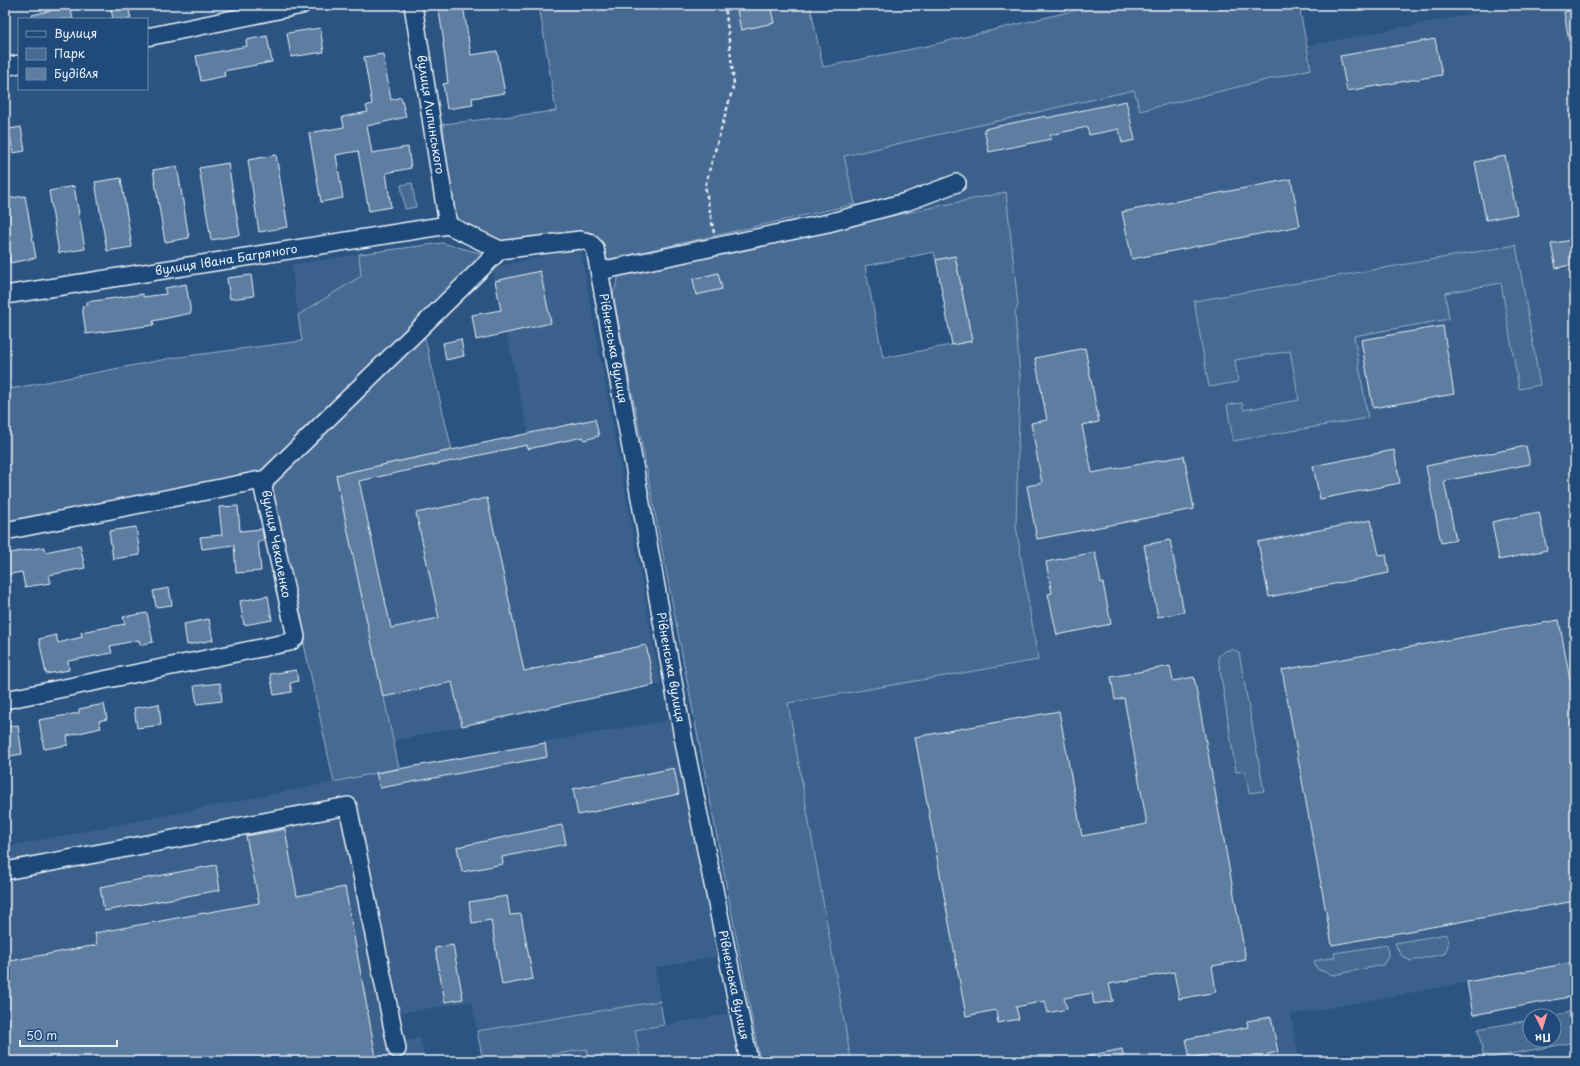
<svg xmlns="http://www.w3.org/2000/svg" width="1580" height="1066" font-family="'Playpen Sans',sans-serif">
  <rect width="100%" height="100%" fill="#2b5482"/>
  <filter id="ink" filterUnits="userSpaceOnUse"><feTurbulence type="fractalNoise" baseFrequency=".025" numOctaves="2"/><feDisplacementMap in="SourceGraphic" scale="8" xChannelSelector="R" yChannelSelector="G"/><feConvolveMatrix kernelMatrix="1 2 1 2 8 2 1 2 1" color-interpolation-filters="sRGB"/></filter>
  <g filter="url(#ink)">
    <g fill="#3a608b">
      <path d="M1517,5H1575V962L1291,1015L1299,1061H1052L1051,1056L1024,1061H852L788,703L1038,660L1016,526L1020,377L1015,312L1018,305L1006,192L919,209L915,189L855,204L844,156L1134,90L1140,111L1311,69L1307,46Z"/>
      <path d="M580,247L661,685H654L393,741L335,475L528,433L492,268Z"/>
      <path d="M359,254L362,276L298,315L291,265Z"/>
      <path d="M669,720L676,754H678L718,956L655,968L660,1001L477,1031L472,1001L401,1013L405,1041L420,1038L425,1061H5V847L334,782L399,768Z"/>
      <path d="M732,1013L741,1061H641L635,1030Z"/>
      <path d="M587,1049L589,1061H513Z"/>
      <path d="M1575,1056V1061H1550Z"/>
    </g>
    <g fill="#476b93" stroke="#98aec6" fill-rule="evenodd">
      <path d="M539,5H810L823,67L927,46L1097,5H1299L1311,69L1140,111L1134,90L844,156L855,204L607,260C603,241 601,235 580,231L501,241L458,225L451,211L443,124L556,111Z"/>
      <path d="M412,183L416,207L405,209L401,185Z"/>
      <path d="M1006,192L1018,305L1015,312L1020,377L1016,526L1038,660L788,703L851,1060L760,1061L613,294L620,273ZM934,252L936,260L955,256L972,341L883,358L865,266Z"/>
      <path d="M442,243L484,254L302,430L262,473L5,526V390L172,358L302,341L298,315L361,276L359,254Z"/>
      <path d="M1516,245L1540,385L1519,389L1501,283L1445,293L1449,319L1354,336L1368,418L1233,441L1227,405L1242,403L1244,410L1299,400L1290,351L1235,360L1238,382L1209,387L1194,301Z"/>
      <path d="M424,334L452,450L336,475L399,768L334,782L270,488L272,482Z"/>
      <path d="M1233,649L1239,653L1264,791L1249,793L1245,771L1236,772L1218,657L1225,651Z"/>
      <path d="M1447,934L1448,946L1444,954L1410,961L1400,954L1395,943Z"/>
      <path d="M1387,945L1388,956L1383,965L1333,975L1317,969L1314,961L1335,957L1334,953Z"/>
      <path d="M660,1001L664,1025L635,1030L641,1061H589L587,1049L513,1061H483L477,1031Z"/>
      <path d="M1575,1011V1042L1484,1059L1478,1029L1530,1020V1040H1554V1016H1550Z"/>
    </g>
    <g fill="#5d7da1" stroke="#e8f1f8">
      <path d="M110,5H128L131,19H113Z"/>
      <path d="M438,5H463L471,55L497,51L505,93L472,98L473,105L447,109L443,84L448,83L443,43H444Z"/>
      <path d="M736,5H770L774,23L741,30Z"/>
      <path d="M70,6L73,19H33L32,15Z"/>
      <path d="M1575,10V41H1569L1564,12Z"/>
      <path d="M320,28L324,52L291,57L287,33Z"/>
      <path d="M267,36L272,62L224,71L225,76L201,81L196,56L247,46L246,40Z"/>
      <path d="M1435,39L1442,75L1347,91L1340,56Z"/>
      <path d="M383,54L391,100L401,97L406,117L367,126L372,153L408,147L411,168L386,173L391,207L369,211L358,151L336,155L343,198L321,202L309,133L344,127L342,117L368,112L366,106L372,104L364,57Z"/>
      <path d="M1126,101L1135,140L1122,143L1119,129L1089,135L1087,127L1050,135L1051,139L989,152L984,129L1046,116L1047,118Z"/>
      <path d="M21,127L25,151L13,153L9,129Z"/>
      <path d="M276,155L288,227L259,232L248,160Z"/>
      <path d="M1505,156L1517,214L1486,220L1475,162Z"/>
      <path d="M228,163L240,235L211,240L199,168Z"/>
      <path d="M177,166L189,238L165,242L153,170Z"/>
      <path d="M121,178L132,247L107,251L95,182Z"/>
      <path d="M1291,179L1300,226L1132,259L1122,212Z"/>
      <path d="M74,186L85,249L59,253L49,191Z"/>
      <path d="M25,196L36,258L10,263L5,233V199Z"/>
      <path d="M1575,239V264L1556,268L1551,244Z"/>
      <path d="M955,256L972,341L952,345L936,260Z"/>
      <path d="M540,271L551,323L476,340L472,315L501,310L495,281Z"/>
      <path d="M718,273L722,289L696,295L693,279Z"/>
      <path d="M251,275L254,296L230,299L227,278Z"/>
      <path d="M186,284L191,313L153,321L154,325L86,334L82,306L88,305L87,302L143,294V297L166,294L165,288Z"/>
      <path d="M1443,326L1454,394L1373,408L1361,340Z"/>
      <path d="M461,339L464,356L446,360L443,343Z"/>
      <path d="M1085,348L1099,422L1082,425L1092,473L1184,456L1194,509L1037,539L1027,486L1042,483L1031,423L1047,420L1035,358Z"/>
      <path d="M595,419L599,436L584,440L583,437L528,449L527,445L359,481L391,628L439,618L416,513L487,498L524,671L646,645L654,685L462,726L452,682L383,697L336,475Z"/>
      <path d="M1526,446L1530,464L1444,481L1456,540L1441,543L1426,466Z"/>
      <path d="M1394,450L1400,483L1320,499L1313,466Z"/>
      <path d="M238,506L240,531L262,529L264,541H258L261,571L236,573L234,545L202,549L200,537L222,535L219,507Z"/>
      <path d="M1539,512L1547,550L1499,560L1492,522Z"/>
      <path d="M1371,520L1379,555L1386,554L1389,573L1269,597L1258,542Z"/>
      <path d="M136,527L140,555L113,559L109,531Z"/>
      <path d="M1170,540L1184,612L1158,617L1144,545Z"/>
      <path d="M80,545L85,568L49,575L51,583L25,587L22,572L5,575V554L44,547L45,552Z"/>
      <path d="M1095,552L1101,583H1103L1111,624L1057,635L1048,594L1052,593L1046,562Z"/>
      <path d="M169,588L172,605L156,607L153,591Z"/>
      <path d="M268,596L272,620L244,625L240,601Z"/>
      <path d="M147,613L153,642L140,645L139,640L110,646L112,653L68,661L69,670L46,674L39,639L56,635L58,643L82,637L81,632L125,624L123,617Z"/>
      <path d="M209,619L213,640L187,645L184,624Z"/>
      <path d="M1559,620L1575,707V901L1332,945L1282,670Z"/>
      <path d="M1170,666L1173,681L1194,677L1246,960L1212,966L1216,992L1179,999L1174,972L1109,984L1113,1001L1094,1004L1092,993L1064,998L1067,1009L1048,1013L1045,1001L1016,1007L1019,1019L998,1023L996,1010L966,1016L915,737L1059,711L1082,836L1147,824L1124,698L1115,700L1111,677Z"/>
      <path d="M296,670L298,681L290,683L292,692L274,695L270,674Z"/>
      <path d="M220,683L222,701L197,704L194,686Z"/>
      <path d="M104,704L107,719L99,721L101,728L67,736L68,745L44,749L39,720L79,713V709Z"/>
      <path d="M159,704L161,725L137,728L134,708Z"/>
      <path d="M18,725L22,754L5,757V727Z"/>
      <path d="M545,743L547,757L380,788L376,773Z"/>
      <path d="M674,768L679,794L578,815L573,789Z"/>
      <path d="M562,825L566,844L502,857L503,864L462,872L457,847Z"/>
      <path d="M285,829L297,896L345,887L376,1057L357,1061H5V962L97,945L95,933L259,903L246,836Z"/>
      <path d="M216,865L220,890L104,911L100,887Z"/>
      <path d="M507,896L510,915L521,914L533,979L502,985L491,920L472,923L469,902Z"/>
      <path d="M453,945L463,999L445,1002L435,948Z"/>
      <path d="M1575,962V996L1473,1015L1467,982Z"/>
      <path d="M1271,1017L1278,1052L1268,1054V1058L1252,1061H1208L1207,1055L1190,1058L1186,1039L1248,1027L1247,1021Z"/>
      <path d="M1122,1049L1124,1061H1089L1088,1056Z"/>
    </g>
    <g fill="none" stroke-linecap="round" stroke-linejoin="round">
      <defs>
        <g id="minor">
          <path id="s1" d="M413,5L448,225"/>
          <path d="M147,37L302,5"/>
          <path d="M5,67L19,64"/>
          <path id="s2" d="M448,225L500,250L580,240L589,242L595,248L683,737L749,1061"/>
          <path d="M600,271L828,223L906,202L957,183"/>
          <path id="s3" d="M5,295L448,225"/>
          <path d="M5,531L266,479"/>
          <path d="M5,700L290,642L296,637L263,488L266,479L500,250"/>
          <path d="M5,871L348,806L397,1049"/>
        </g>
      </defs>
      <use href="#minor" stroke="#e8f1f8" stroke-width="20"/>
      <path stroke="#e8f1f8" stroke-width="2.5" stroke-dasharray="4 3" stroke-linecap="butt" d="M714,233L705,186L734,84L725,5"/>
      <use href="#minor" stroke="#1f4a7a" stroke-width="17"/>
    </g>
  </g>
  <g text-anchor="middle" stroke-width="3" stroke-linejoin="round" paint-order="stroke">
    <g font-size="12" fill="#e8f1f8" stroke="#1f4a7a">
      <text dy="4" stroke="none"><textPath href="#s1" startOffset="111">вулиця Липинського</textPath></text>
      <text dy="4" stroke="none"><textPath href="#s3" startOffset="224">вулиця Івана Багряного</textPath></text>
      <text dy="4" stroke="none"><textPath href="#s2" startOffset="258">Рівненська вулиця</textPath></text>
      <text transform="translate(276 544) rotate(79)" y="4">вулиця Чекаленко</text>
      <text dy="4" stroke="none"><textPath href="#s2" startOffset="582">Рівненська вулиця</textPath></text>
      <text dy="4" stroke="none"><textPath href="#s2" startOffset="906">Рівненська вулиця</textPath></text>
    </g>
  </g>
  <rect width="1580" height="1066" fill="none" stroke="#1f4a7a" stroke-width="20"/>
  <rect x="10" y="10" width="1560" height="1046" fill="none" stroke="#e8f1f8" stroke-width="1.5" filter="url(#ink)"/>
  <rect x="18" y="18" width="130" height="72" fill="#1f4a7a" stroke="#6f8dac"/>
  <rect x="26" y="31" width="20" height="6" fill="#1f4a7a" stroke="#6f8dac"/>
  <text x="54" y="38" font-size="12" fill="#e8f1f8">Вулиця</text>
  <rect x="26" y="48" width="20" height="12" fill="#476b93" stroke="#6f8dac"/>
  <text x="54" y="58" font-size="12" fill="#e8f1f8">Парк</text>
  <rect x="26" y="68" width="20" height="12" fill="#5d7da1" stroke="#6f8dac"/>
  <text x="54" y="78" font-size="12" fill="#e8f1f8">Будівля</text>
  <g transform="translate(1542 1028) rotate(175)"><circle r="19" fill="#1f4a7a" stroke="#6f8dac"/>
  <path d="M0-3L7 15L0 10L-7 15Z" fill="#ff9aa2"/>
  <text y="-6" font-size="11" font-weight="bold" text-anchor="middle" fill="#e8f1f8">Пн</text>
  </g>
  <path d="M20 1040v6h97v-6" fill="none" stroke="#e8f1f8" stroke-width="2"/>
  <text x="26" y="1040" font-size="12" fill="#e8f1f8" stroke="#1f4a7a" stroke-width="3" paint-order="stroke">50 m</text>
</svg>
